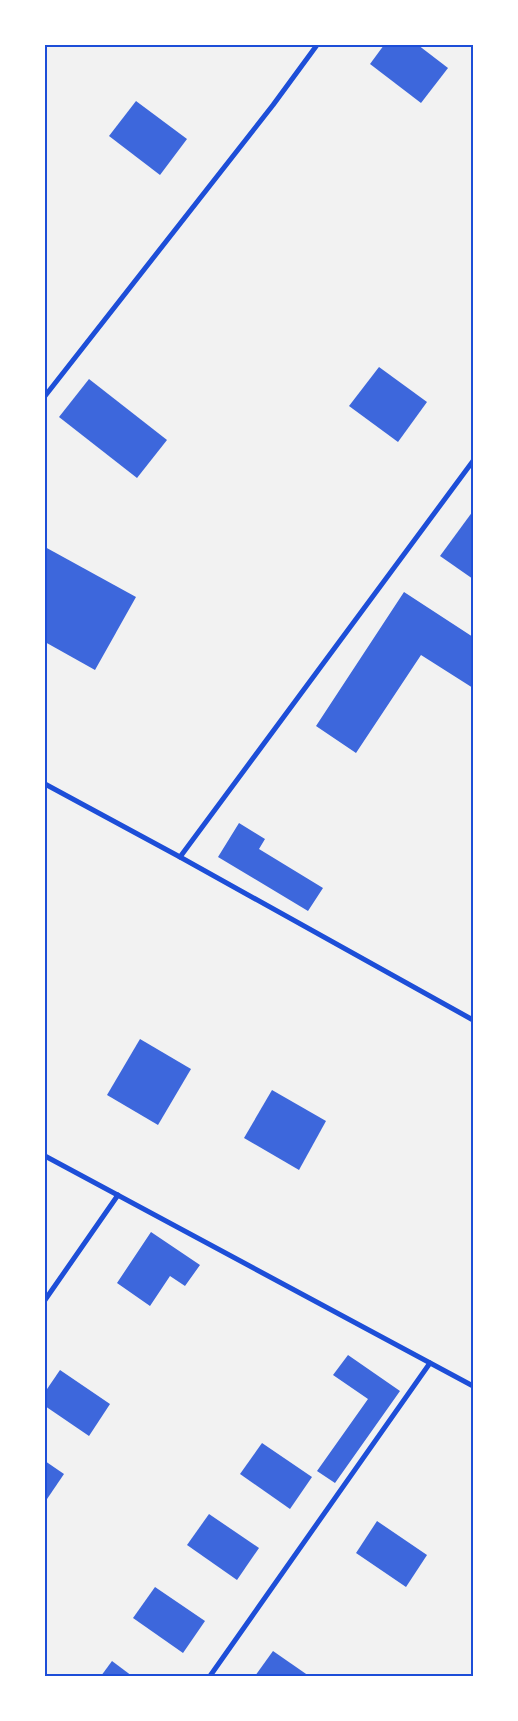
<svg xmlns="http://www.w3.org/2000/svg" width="518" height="1721" font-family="Mulish,sans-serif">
  <rect width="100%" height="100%" fill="#f2f2f2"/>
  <g fill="#3d67dc">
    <path d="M384,45H418L448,68L421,103L370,64Z"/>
    <path d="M136,101L187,139L160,175L109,136Z"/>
    <path d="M379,367L427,402L398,442L349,406Z"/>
    <path d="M89,379L167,440L137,478L59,417Z"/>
    <path d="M473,511V579L440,556Z"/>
    <path d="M45,547L136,597L95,670L45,642Z"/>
    <path d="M404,592L473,637V688L421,655L356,753L316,726Z"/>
    <path d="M239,823L265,839L259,849L323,888L308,911L218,857Z"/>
    <path d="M140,1039L191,1069L158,1125L107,1095Z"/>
    <path d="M272,1090L326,1121L299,1170L244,1138Z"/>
    <path d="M151,1232L200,1265L185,1286L170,1276L150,1306L117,1283Z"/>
    <path d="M348,1355L400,1391L335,1483L317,1471L368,1399L333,1375Z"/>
    <path d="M60,1370L110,1404L89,1436L45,1406V1392Z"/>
    <path d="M262,1443L312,1477L290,1509L240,1474Z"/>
    <path d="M45,1461L64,1474L45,1502Z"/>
    <path d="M209,1514L259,1548L237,1580L187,1545Z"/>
    <path d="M377,1521L427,1555L406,1587L356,1553Z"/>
    <path d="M155,1587L205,1621L183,1653L133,1618Z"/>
    <path d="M273,1651L309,1676H255Z"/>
    <path d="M112,1661L132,1676H101Z"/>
  </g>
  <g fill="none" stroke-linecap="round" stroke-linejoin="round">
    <g stroke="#1d4ed8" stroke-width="5">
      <path d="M45,396L273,105L317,45"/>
      <path d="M45,784L180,857L473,1020"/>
      <path d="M180,857L473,461"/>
      <path d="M45,1156L473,1386"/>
      <path d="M45,1300L118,1195"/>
      <path d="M210,1676L430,1363"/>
    </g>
  </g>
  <rect width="518" height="1721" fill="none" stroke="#ffffff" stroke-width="92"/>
  <rect x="46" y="46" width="426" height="1629" fill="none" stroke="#1d4ed8" stroke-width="2"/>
</svg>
